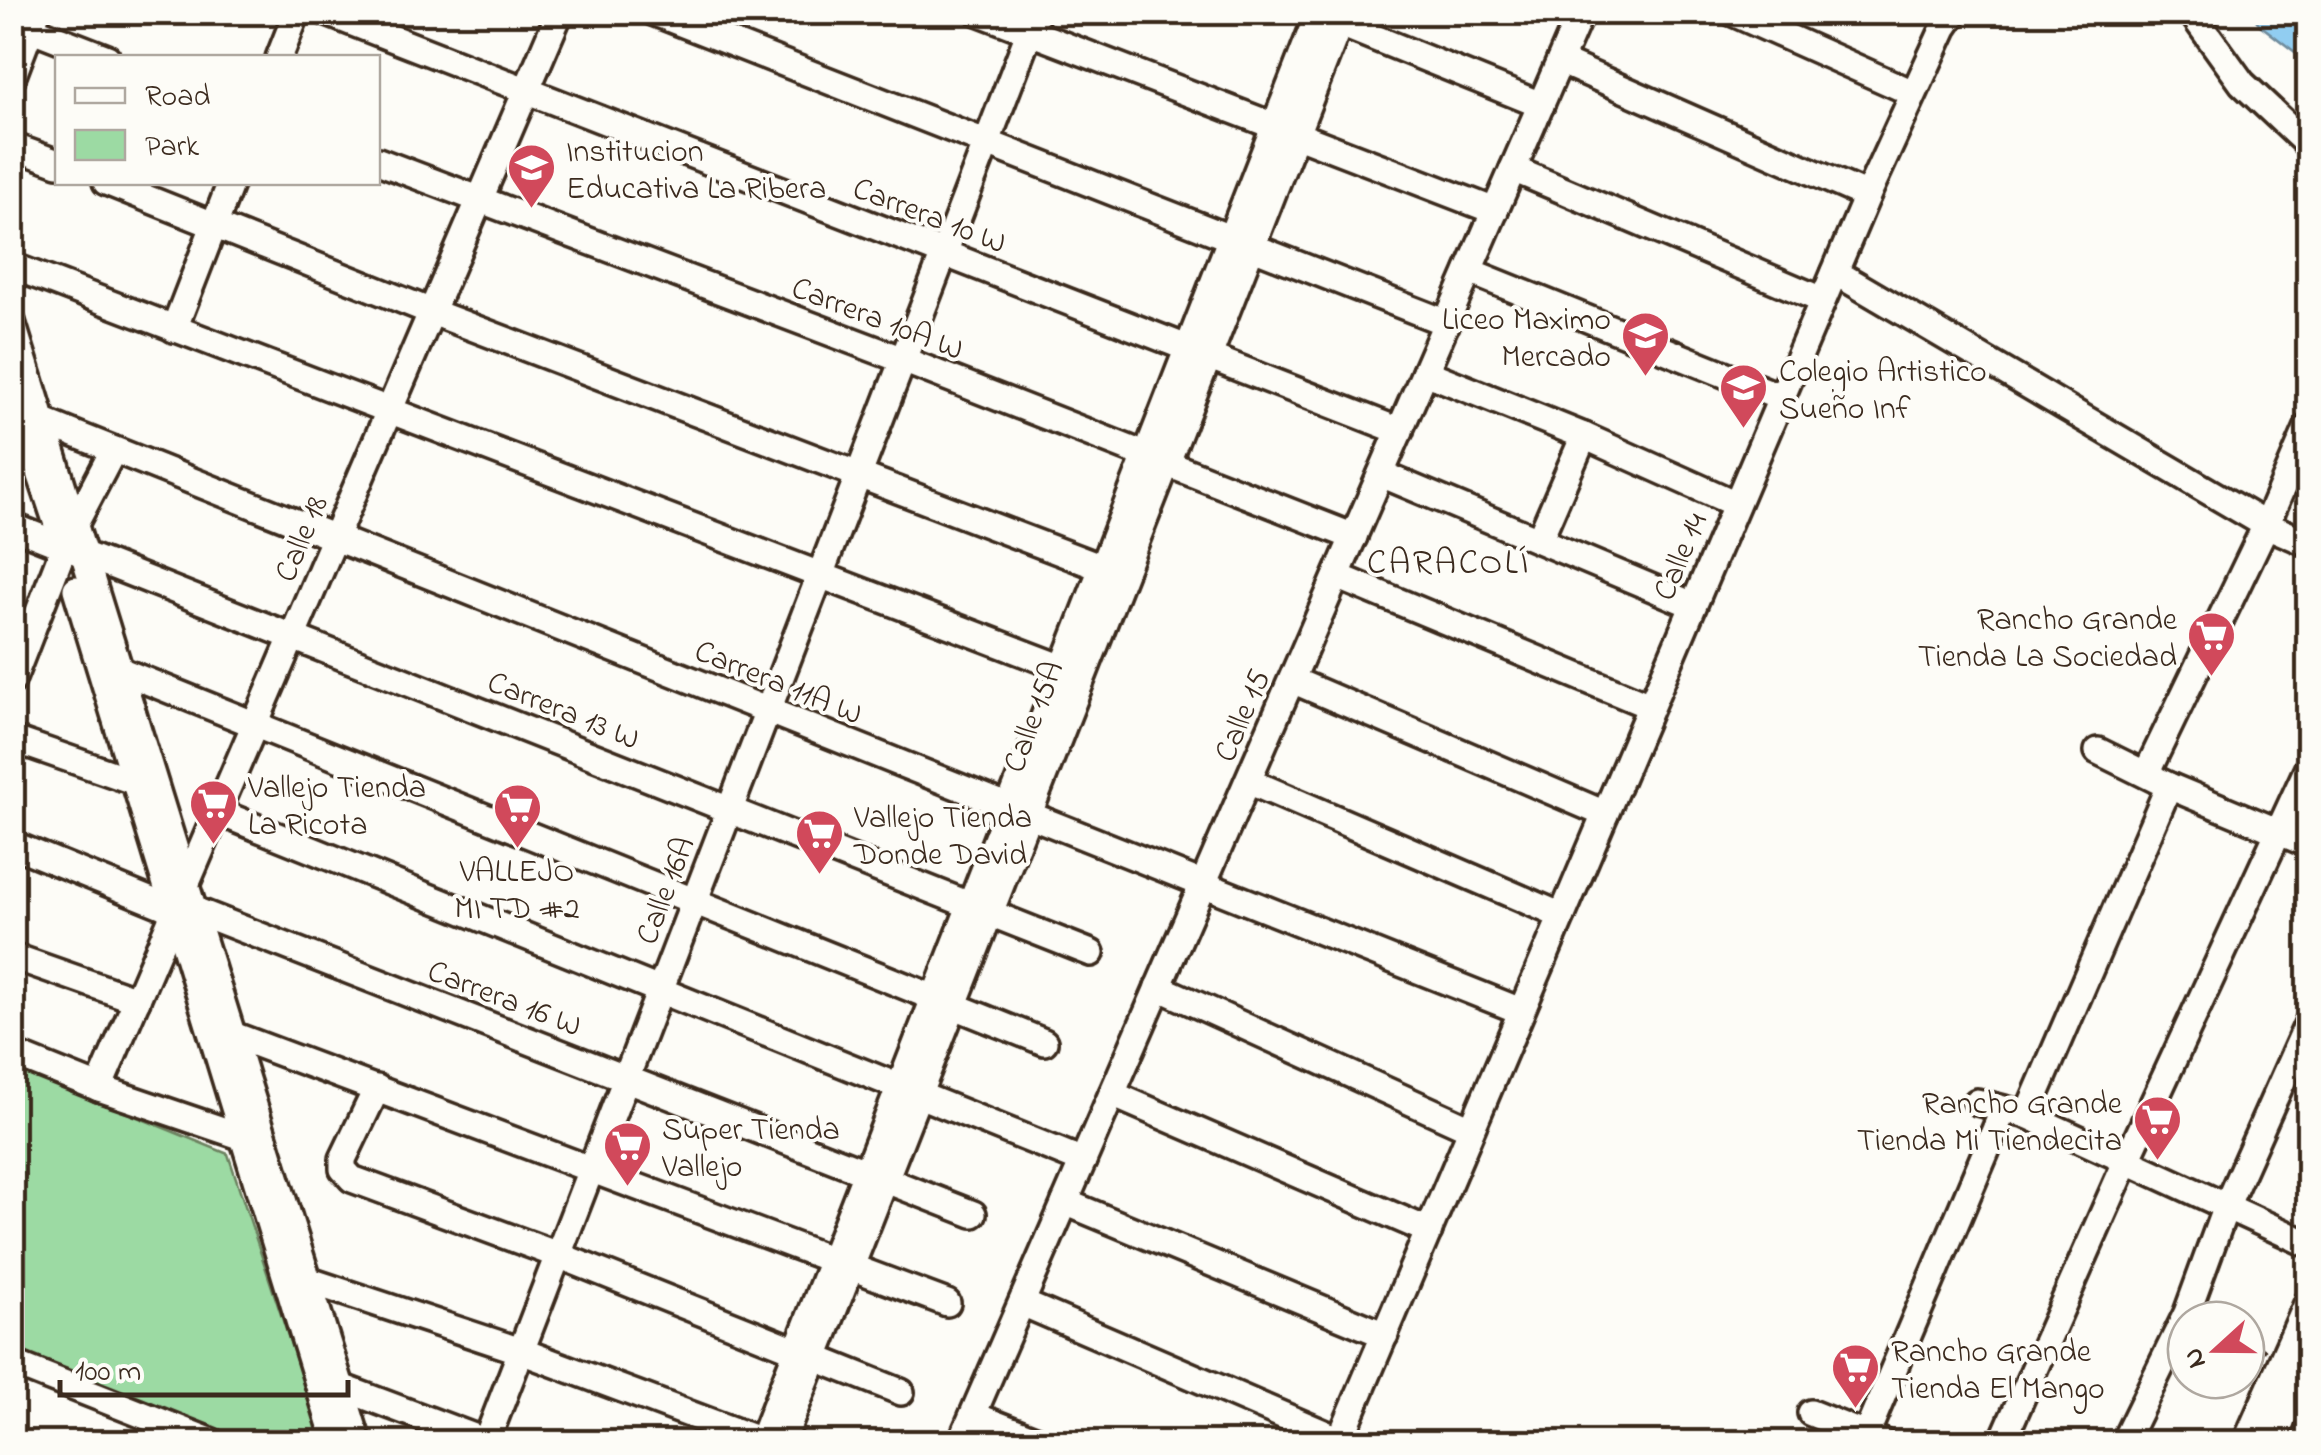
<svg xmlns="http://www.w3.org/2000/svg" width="2321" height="1455" font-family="'Indie Flower',sans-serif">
  <rect width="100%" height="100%" fill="#fdfcf7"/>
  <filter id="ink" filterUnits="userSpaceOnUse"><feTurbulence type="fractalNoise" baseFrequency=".01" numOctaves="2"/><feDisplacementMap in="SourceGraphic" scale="20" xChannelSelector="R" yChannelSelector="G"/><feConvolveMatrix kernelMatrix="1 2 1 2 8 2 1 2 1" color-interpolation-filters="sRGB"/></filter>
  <g filter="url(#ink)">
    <path fill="#9cdaa3" stroke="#6c8260" stroke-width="2.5" d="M12,1066L228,1154L323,1442H236L13,1356Z"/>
    <path fill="#91cdf1" stroke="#6f8c9d" stroke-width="2.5" d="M2251,13H2308V62L2260,25Z"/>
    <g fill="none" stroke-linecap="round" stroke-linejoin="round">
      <defs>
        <g id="minor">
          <path d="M325,12L1400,431"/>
          <path d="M653,12L1447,323"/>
          <path d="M978,12L1495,211"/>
          <path d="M1731,12L1913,93"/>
          <path d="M2191,12L2242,83L2308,145"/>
          <path d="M1328,19L1541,105"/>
          <path d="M12,21L107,58"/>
          <path d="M279,58L297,12"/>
          <path d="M1560,61L1867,196"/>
          <path d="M12,78L37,12"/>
          <path d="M12,146L58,163"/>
          <path d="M378,161L903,360L1354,537"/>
          <path d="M1513,169L1822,300"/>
          <path d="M106,182L432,312L1118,574"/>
          <path d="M12,266L1063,668"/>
          <path d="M1469,271L1781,397"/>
          <path d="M1835,272L2266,525L2308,543"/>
          <path d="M12,322L358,1442"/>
          <path d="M174,329L231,182"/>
          <path d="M1425,372L1584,436L1736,504"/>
          <path d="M12,388L64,545"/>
          <path d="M12,409L1521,1011"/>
          <path d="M1381,474L1693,605"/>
          <path d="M75,524L113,451"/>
          <path d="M12,526L1091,953"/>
          <path d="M1539,540L1584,436"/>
          <path d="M1337,576L1650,706"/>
          <path d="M76,589L336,1442"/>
          <path d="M112,667L1044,1042"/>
          <path d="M1292,680L1605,814"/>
          <path d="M12,681L64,547"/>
          <path d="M12,739L133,781L145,782"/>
          <path d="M2098,751L2169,786L2308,844"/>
          <path d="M2146,774L2266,525L2308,427"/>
          <path d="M1248,781L1562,916"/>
          <path d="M218,812L1083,1161"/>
          <path d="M12,844L176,911L194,910L973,1214"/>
          <path d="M12,956L137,1000"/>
          <path d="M1158,987L1471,1129"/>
          <path d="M222,1031L947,1303"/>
          <path d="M12,1053L99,1088L252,1140"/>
          <path d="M99,1088L560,12"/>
          <path d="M377,1088L343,1159V1169L352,1179L558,1255L901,1392"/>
          <path d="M1112,1094L1429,1231"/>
          <path d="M1977,1102L2027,1115L2308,1244"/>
          <path d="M2027,1115L2169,786"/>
          <path d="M1065,1202L1385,1335"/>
          <path d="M298,1277L521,1351L764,1442"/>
          <path d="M1022,1303L1340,1440"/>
          <path d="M12,1363L212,1442"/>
          <path d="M333,1384L487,1442"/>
          <path d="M1811,1413L1883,1442"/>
          <path d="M973,1415L1042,1442"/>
          <path d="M486,1442L1037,12"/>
          <path d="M761,1442L1319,12"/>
          <path d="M782,1442L1344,12"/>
          <path d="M961,1442L1581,12"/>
          <path d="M1339,1442L1867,196L1944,28L1955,12"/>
          <path d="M1863,1442L2003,1111"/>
          <path d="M2002,1442L2126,1162L2308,768"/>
          <path d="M2124,1442L2187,1313L2225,1209L2308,1023"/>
          <path d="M2246,1442L2308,1302"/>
          <path d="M2272,1442L2308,1360"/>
        </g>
      </defs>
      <use href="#minor" stroke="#3b2a1e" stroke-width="32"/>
      <path stroke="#3b2a1e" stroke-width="4" stroke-dasharray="8 8" stroke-linecap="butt" d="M2246,1341L2266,1351"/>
      <use href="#minor" stroke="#fdfcf7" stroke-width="25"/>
    </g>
  </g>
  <defs>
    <symbol id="school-pin" viewBox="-11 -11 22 30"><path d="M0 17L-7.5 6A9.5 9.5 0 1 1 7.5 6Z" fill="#d1495b" stroke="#fdfcf7"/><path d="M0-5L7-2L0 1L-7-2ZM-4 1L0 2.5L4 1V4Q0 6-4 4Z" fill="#fff"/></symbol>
    <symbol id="supermarket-pin" viewBox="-11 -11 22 30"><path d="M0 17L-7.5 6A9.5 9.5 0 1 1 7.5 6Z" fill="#d1495b" stroke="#fdfcf7"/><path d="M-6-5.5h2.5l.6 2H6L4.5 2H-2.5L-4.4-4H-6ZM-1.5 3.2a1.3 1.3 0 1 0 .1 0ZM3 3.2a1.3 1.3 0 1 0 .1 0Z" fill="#fff"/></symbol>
  </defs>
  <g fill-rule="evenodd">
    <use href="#school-pin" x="504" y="140" width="55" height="75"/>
    <use href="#school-pin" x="1618" y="308" width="55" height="75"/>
    <use href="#school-pin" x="1716" y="360" width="55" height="75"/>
    <use href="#supermarket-pin" x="2184" y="608" width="55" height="75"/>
    <use href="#supermarket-pin" x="186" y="776" width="55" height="75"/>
    <use href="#supermarket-pin" x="490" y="780" width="55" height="75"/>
    <use href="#supermarket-pin" x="792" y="806" width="55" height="75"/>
    <use href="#supermarket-pin" x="2130" y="1092" width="55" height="75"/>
    <use href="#supermarket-pin" x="600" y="1118" width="55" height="75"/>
    <use href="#supermarket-pin" x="1828" y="1340" width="55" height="75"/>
  </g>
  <g text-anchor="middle" stroke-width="8" stroke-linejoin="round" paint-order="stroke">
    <g font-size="32" fill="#3b2a1e" stroke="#fdfcf7" text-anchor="start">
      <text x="566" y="161">Institucion<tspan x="566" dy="37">Educativa La Ribera</tspan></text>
      <text x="1611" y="329" text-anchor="end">Liceo Maximo<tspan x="1611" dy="37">Mercado</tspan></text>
      <text x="1779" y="381">Colegio Artistico<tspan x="1779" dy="37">Sueño Inf</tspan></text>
      <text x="2177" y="629" text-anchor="end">Rancho Grande<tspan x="2177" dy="37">Tienda La Sociedad</tspan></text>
      <text x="248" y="797">Vallejo Tienda<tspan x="248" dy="37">La Ricota</tspan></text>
      <text x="854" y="827">Vallejo Tienda<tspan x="854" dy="37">Donde David</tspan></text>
      <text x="517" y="881" text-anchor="middle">VALLEJO<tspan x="517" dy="37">MI TD #2</tspan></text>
      <text x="2122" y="1113" text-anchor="end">Rancho Grande<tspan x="2122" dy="37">Tienda Mi Tiendecita</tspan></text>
      <text x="662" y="1139">Super Tienda<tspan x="662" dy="37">Vallejo</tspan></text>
      <text x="1891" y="1361">Rancho Grande<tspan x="1891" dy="37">Tienda El Mango</tspan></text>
    </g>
    <g font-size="32" fill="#3b2a1e" stroke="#fdfcf7">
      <text transform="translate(930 214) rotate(21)" y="11">Carrera 10 W</text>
      <text transform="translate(878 317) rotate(21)" y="11">Carrera 10A W</text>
      <text transform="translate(300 538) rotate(-67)" y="11">Calle 18</text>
      <text transform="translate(1679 556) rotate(-67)" y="11">Calle 14</text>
      <text transform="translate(779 681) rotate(22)" y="11">Carrera 11A W</text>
      <text transform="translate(564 709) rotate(22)" y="11">Carrera 13 W</text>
      <text transform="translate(1241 715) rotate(-67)" y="11">Calle 15</text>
      <text transform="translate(1032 716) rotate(-69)" y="11">Calle 15A</text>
      <text transform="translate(664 890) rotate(-69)" y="11">Calle 16A</text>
      <text transform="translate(505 997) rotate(21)" y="11">Carrera 16 W</text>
    </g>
    <g font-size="35" letter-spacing="2.5" fill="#3b2a1e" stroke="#fdfcf7">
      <text x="1449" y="573">CARACOLÍ</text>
    </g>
  </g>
  <rect width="2321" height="1455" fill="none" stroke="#fdfcf7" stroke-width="50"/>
  <rect x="25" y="25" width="2271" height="1405" fill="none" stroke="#3b2a1e" stroke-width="4" filter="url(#ink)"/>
  <rect x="55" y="55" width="325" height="130" fill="#fdfcf7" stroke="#afa8a0" stroke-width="2.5"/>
  <rect x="75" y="88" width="50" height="15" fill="#fdfcf7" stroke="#afa8a0" stroke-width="2.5"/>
  <text x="145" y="105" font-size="30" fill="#3b2a1e">Road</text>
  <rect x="75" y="130" width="50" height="30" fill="#9cdaa3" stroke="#afa8a0" stroke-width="2.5"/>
  <text x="145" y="155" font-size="30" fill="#3b2a1e">Park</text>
  <g transform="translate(2216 1350) rotate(249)"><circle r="48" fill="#fdfcf7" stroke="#afa8a0" stroke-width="2.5"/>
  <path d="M0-8L18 38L0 25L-18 38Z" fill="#d1495b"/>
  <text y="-15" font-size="28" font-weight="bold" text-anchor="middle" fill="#3b2a1e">N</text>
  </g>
  <path d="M60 1380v15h288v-15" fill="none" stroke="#3b2a1e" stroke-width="5"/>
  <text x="75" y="1380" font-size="30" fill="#3b2a1e" stroke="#fdfcf7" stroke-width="8" paint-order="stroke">100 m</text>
</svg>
